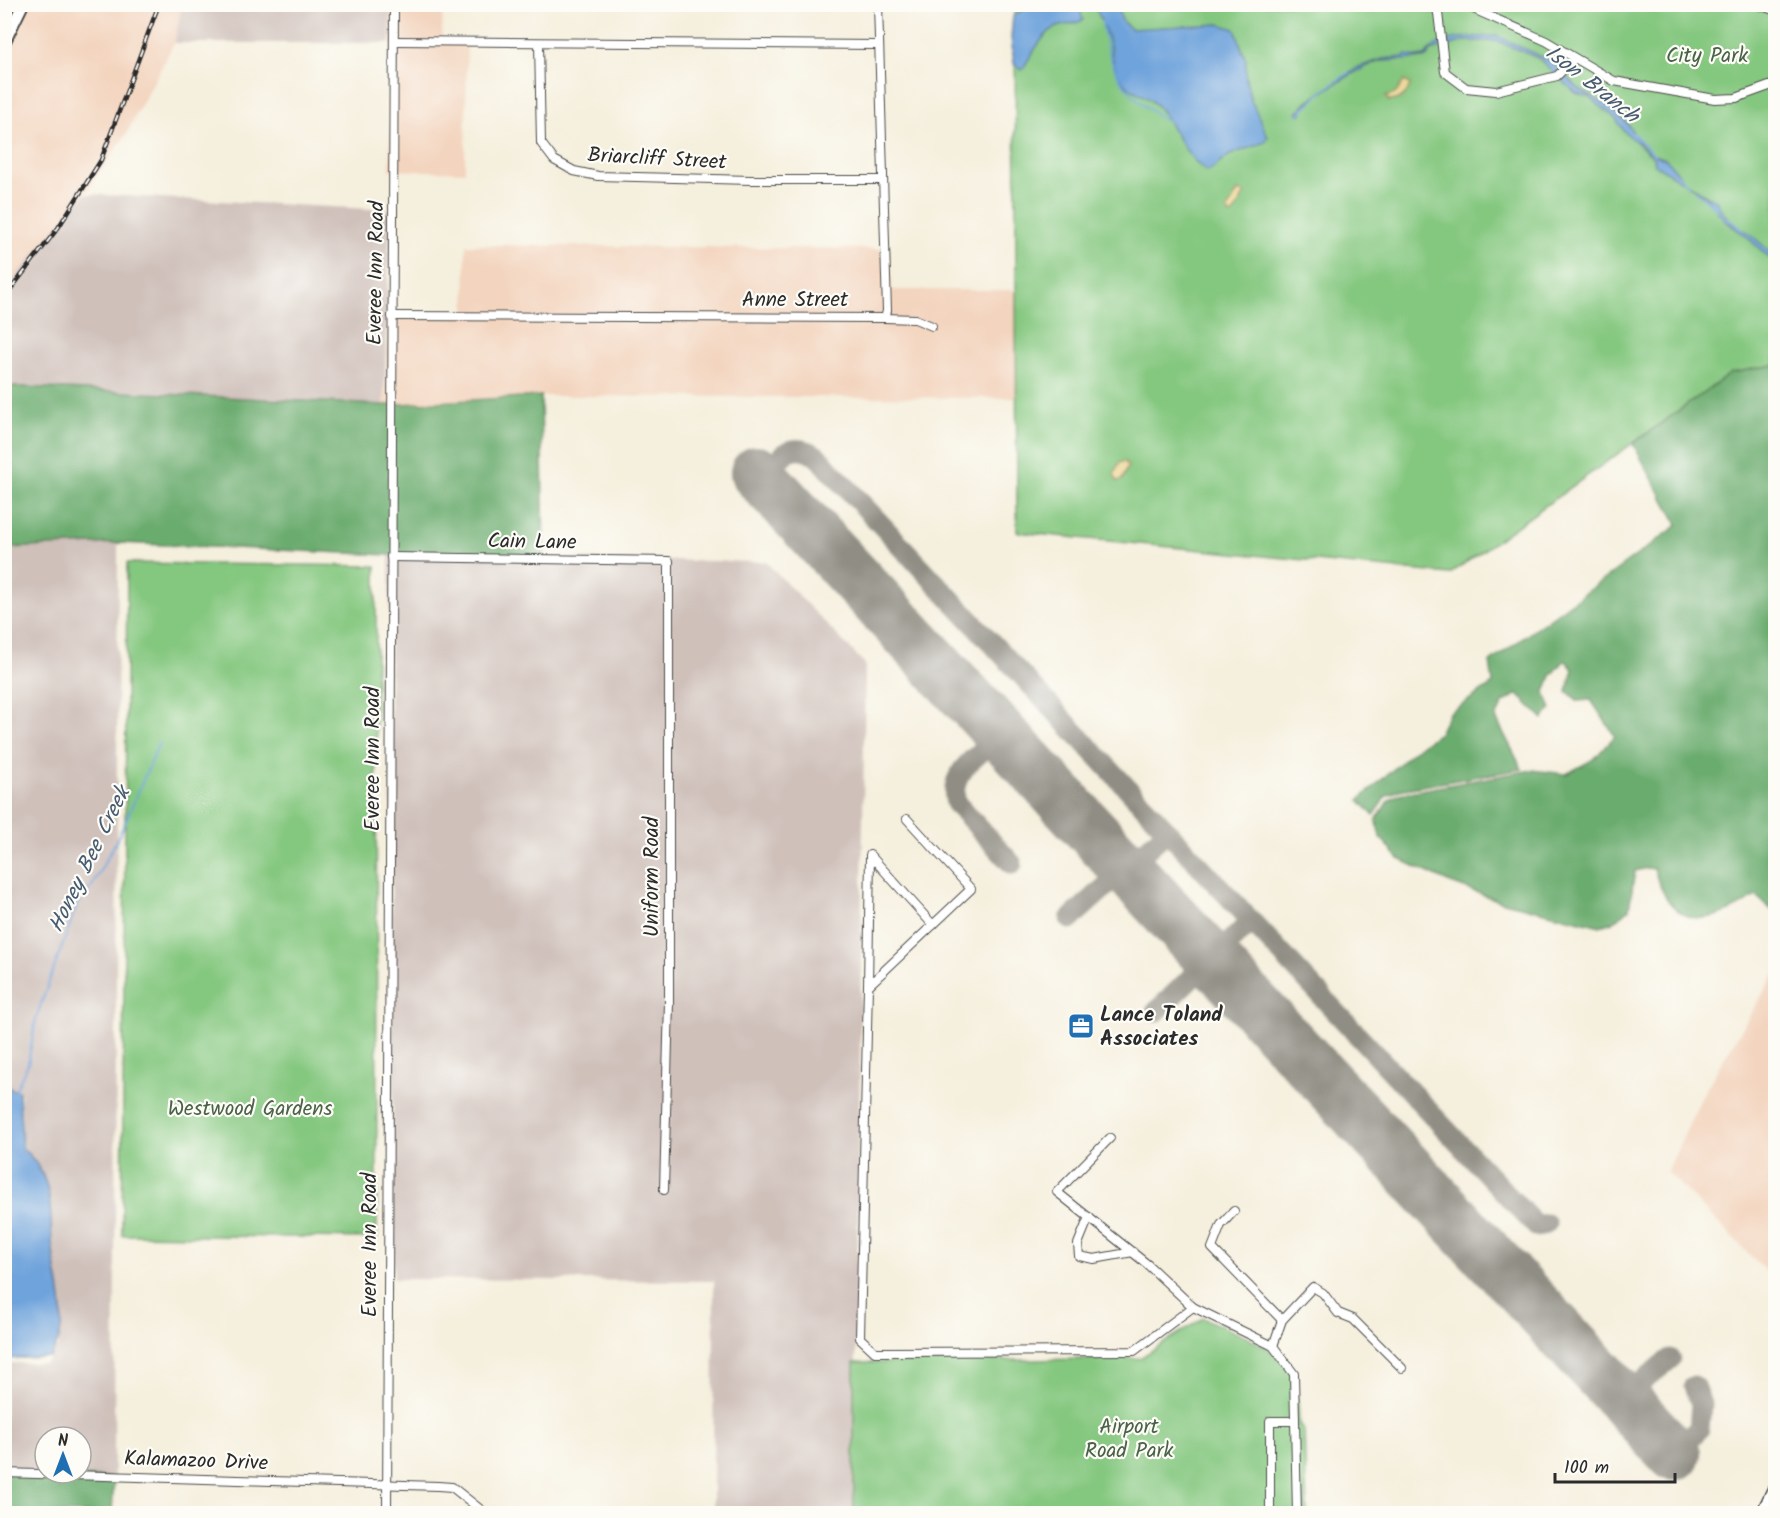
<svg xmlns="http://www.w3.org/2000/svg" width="1780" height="1518" font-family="Kalam,sans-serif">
  <rect width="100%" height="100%" fill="#fdfcf7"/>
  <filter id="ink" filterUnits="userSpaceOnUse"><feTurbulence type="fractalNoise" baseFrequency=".0167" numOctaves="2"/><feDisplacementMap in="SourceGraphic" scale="12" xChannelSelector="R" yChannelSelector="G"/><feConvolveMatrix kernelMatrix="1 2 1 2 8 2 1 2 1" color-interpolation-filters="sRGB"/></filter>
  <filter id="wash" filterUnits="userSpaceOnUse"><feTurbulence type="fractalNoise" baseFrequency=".008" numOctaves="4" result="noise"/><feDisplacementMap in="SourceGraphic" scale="24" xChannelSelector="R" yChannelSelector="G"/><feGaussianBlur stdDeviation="1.35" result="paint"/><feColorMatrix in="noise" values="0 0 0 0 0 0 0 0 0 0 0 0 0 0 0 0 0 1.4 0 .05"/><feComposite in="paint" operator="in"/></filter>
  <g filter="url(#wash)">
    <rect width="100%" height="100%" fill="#f5efdd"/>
    <g fill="#f3d4be">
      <path d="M22,5H182L174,43L125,136L85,194L5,290V37Z"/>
      <path d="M391,5H443L442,39L467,41L465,172L390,170Z"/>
      <path d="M466,245L890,249L892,290H1016L1017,398L541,396L384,405L390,315L465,316Z"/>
      <path d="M1775,973V1276H1771L1667,1172L1703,1094Z"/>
    </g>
    <g fill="#cfc0ba" fill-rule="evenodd">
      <path d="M182,5H391L390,43H174Z"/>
      <path d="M85,194L390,210L384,405L5,386L4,290Z"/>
      <path d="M118,543L114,1478L5,1472V1363H46L58,1347L53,1231L22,1149L21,1093L5,1091L4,548ZM45,1437H81V1473H45Z"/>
      <path d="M389,555L766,562L865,664L854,1513H713L714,1281L394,1279Z"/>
    </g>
    <g fill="#84c77f" stroke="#587955" stroke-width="1.5">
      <path d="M1015,5H1775V365L1731,373L1450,574L1017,532Z"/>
      <path d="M127,563L376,566L377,1238L122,1235Z"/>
      <path d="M1203,1318C1225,1328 1274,1346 1288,1366C1297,1379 1299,1409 1299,1425L1304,1430L1307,1513H854V1363L1140,1358Z"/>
    </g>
    <g fill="#6bac6e" stroke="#4b6c4c" stroke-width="1.5">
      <path d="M1775,365V913L1756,896C1710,927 1672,932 1654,869L1647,868L1635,871L1629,909L1613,922L1600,926L1500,901L1448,882L1399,859L1380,837L1376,820L1388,801L1399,794L1532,770L1566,774L1594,759L1615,736L1591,700L1578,701L1567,691L1573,669L1565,660L1551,676L1545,692L1551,709L1543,719L1517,694L1503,703L1496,718L1522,769L1399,790L1385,797L1374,816L1359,800L1417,748L1439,733L1449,713L1493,684L1490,662L1678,525L1633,444L1731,373Z"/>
      <path d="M4,386L384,405L541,396L544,557L389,555L118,543L5,548Z"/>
      <path d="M4,1472L114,1478L112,1513H5Z"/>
    </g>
    <g fill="#eeda9e" stroke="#8c8264" stroke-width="1.5">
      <path d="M1404,81L1410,84C1408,95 1399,101 1388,101L1386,97L1396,93Z"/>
      <path d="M1238,191L1245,193L1234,213L1230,215L1227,210Z"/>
      <path d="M1124,461L1128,466L1122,480L1117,481L1114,474L1119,463Z"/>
    </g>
    <g fill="#6ea3db" stroke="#4c6783" stroke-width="1.5">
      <path d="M1032,5H1079L1083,20C1074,25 1064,24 1055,28C1042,34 1030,58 1022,70L1014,64L1011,37L1013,16Z"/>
      <path d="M1094,5H1116L1123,22L1131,29L1219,24L1235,29L1246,60V80L1251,100L1268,137L1265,142L1230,155L1208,172C1185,158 1176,130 1159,108C1149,95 1130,93 1120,78C1112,67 1113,55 1109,43C1106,30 1100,17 1094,5Z"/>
      <path d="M1497,36L1549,60L1579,89L1605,104L1626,122L1642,146L1651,154L1666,159L1686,183L1716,201L1724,214L1731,220L1729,222L1750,234L1775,256V263L1745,235L1727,223L1705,196L1655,164L1653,157L1624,131L1616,119L1589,97L1576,93L1538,58L1497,41H1465L1430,51L1427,57C1410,61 1400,59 1382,61C1369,62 1316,95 1306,104C1301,109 1305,109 1301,115L1297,113L1305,103L1359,67L1383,59L1404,57L1407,55L1416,57L1425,56C1439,33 1474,38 1497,36Z"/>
      <path d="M7,1087L19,1092L22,1148C56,1176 49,1212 53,1250C57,1284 73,1324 50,1357L5,1359L4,1088Z"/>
    </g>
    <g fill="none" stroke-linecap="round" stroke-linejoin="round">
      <g stroke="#6ea3db" stroke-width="2">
        <path d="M1102,22C1110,71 1122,93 1165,120"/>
        <path d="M1298,114L1324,90L1349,73"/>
        <path d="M1633,133L1654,155"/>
        <path d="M1676,174L1688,184"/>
        <path d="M1694,190L1718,210"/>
        <path d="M1729,219L1743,231"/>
        <path d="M15,1091L28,1064L36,1018L77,905L92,886L120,834L159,743"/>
      </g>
      <g stroke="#908d84" stroke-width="21">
        <path d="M766,483C777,458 788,439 817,456L1536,1226L1546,1224"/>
        <path d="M1000,736C980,754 947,772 956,803L1012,864"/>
        <path d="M1070,919L1167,831"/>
        <path d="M1156,1012L1210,959L1252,922"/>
        <path d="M1622,1398L1670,1359"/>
        <path d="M1674,1454L1699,1429L1701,1404L1694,1386"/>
      </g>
      <path stroke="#908d84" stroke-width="54" d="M757,473L1674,1454"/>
    </g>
  </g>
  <g filter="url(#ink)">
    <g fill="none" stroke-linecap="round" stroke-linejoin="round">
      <defs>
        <g id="street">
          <path d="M878,4L887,311L885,318"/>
          <path d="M1434,4L1438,13L1445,72L1466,88L1496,91L1557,76L1574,59"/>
          <path d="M1462,4L1546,41L1614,81L1715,99L1736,98L1772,85L1776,80"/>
          <path d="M1757,4L1776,11"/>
          <path d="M395,41L879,45"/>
          <path d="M539,43L541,143L554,160L574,171L598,176L751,180H882"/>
          <path d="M392,316L885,318L915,319L932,326"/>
          <path d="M391,557L669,561V1002L664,1190"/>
          <path d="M907,819L971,889L868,986L860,1338L875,1352L1134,1351L1193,1307L1273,1346L1294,1374L1297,1514"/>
          <path d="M868,986L870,855L933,925"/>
          <path d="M1773,1061L1776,1062"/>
          <path d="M1110,1138L1057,1192L1147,1264L1193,1307"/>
          <path d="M1234,1211L1221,1225L1212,1248L1282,1320"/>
          <path d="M1089,1217L1078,1244L1079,1256L1094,1259L1133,1252"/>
          <path d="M1273,1346L1282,1320L1313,1287L1323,1293L1338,1313L1353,1319L1402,1368"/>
          <path d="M4,1473L438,1486L452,1487L486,1514"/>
          <path d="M387,1514L394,4"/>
          <path d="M1270,1514V1421H1295"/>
        </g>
        <path id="secondary" d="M4,43L23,4"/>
        <path id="primary" d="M1762,1514L1776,1485"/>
      </defs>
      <use href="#street" stroke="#494846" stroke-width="10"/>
      <use href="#secondary" stroke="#494846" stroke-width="14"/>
      <use href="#primary" stroke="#494846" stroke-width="15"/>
      <use href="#street" stroke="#fff" stroke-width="8"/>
      <use href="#secondary" stroke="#fff" stroke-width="10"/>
      <use href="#primary" stroke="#fff" stroke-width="12"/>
      <defs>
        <path id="rail" d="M4,298L58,228L101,160L159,4"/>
      </defs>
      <use href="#rail" stroke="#2b2b2b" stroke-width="4.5"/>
      <use href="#rail" stroke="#fdfcf7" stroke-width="2" stroke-dasharray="7" stroke-linecap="butt"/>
    </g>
  </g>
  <defs>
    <symbol id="office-square" viewBox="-11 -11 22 22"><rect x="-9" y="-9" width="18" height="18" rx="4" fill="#1f6fb2" stroke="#fdfcf7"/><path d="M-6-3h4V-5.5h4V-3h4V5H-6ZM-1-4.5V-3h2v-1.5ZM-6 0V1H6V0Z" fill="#fff"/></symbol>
  </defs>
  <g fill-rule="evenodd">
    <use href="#office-square" x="1066" y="1011" width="30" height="30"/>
  </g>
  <g text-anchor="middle" stroke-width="4.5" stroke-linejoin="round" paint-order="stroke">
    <g font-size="21" fill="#4a6248" stroke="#fdfcf7">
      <text x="1707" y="62">City Park</text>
      <text x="250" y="1115">Westwood Gardens</text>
      <text x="1129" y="1433">Airport<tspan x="1129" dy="24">Road Park</tspan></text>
    </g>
    <g font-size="21" fill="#2b2b2b" stroke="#fdfcf7">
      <text transform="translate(657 158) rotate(3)" y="7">Briarcliff Street</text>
      <text transform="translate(375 273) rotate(-89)" y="7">Everee Inn Road</text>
      <text x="795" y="306">Anne Street</text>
      <text transform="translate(532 541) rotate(1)" y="7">Cain Lane</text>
      <text transform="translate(372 759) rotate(-90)" y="7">Everee Inn Road</text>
      <text transform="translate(651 877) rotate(-90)" y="7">Uniform Road</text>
      <text transform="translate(369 1245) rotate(-90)" y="7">Everee Inn Road</text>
      <text transform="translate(196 1460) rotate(2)" y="7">Kalamazoo Drive</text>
    </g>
    <g font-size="21" font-weight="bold" fill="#2b2b2b" stroke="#fdfcf7" text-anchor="start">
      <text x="1100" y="1021">Lance Toland<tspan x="1100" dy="24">Associates</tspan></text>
    </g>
    <g font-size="22" font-style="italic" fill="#465b71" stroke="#fdfcf7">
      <text transform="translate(1593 83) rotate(38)" y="8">Ison Branch</text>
      <text transform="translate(88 859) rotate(-64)" y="8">Honey Bee Creek</text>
    </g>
  </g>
  <rect width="1780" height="1518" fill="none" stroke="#fdfcf7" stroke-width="24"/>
  <g transform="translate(63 1455)"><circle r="28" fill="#fdfcf7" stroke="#a9a8a5" stroke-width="1.5"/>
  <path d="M0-4.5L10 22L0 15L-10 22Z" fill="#1f6fb2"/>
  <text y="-9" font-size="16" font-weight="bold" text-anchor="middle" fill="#2b2b2b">N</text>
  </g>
  <path d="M1555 1473v9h120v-9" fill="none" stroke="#2b2b2b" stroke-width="3"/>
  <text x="1564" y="1473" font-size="18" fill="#2b2b2b" stroke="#fdfcf7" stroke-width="4.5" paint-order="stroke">100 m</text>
</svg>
